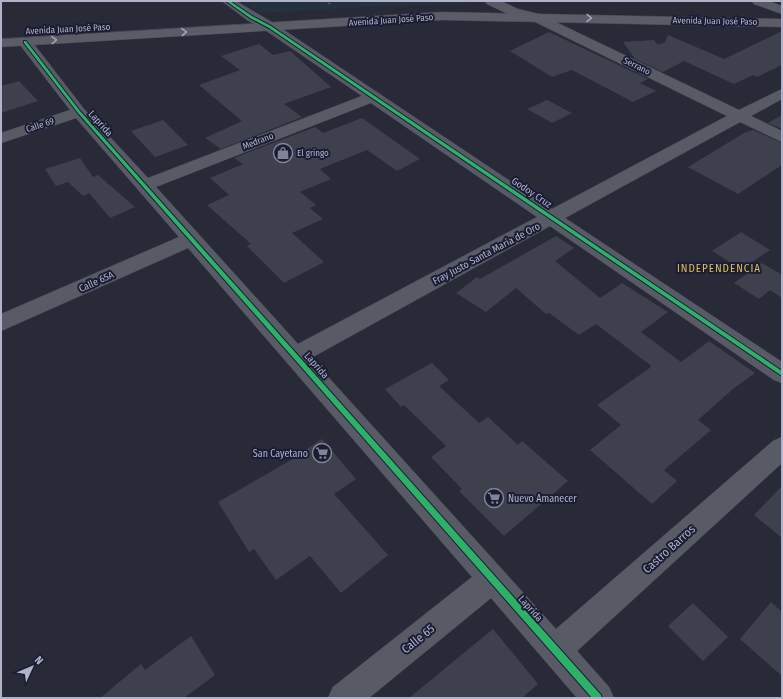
<svg xmlns="http://www.w3.org/2000/svg" width="783" height="699" font-family="'Fira Sans Condensed',sans-serif">
  <rect width="100%" height="100%" fill="#282a38"/>
  <path fill="#24323f" d="M242,1H472L463,4L386,6L260,13Z"/>
  <g fill="#3e404d">
    <path d="M782,31V65L757,77L753,75L734,84L684,61L663,72L635,59L623,42L654,40L658,45L665,42L668,35L724,59Z"/>
    <path d="M549,32L648,79L640,83L656,91L633,102L572,70L552,77L510,51Z"/>
    <path d="M259,44L273,55L290,51L331,87L284,104L302,117L221,149L205,138L242,121L199,85L240,70L221,56Z"/>
    <path d="M19,81L38,101L1,113V86Z"/>
    <path d="M547,100L572,113L552,123L527,109Z"/>
    <path d="M782,115V129L768,123Z"/>
    <path d="M362,118L420,159L397,171L367,150L320,169L331,179L300,192L316,205L310,208L323,219L292,233L324,262L284,283L247,246L251,244L207,205L229,195L210,178L243,164L234,158L315,127L323,133Z"/>
    <path d="M163,120L188,145L155,157L131,131Z"/>
    <path d="M753,130L782,143V165L738,194L688,167L744,133Z"/>
    <path d="M80,158L93,177L98,175L135,207L110,218L89,193L83,196L68,182L56,186L45,169Z"/>
    <path d="M741,232L770,250L741,269L712,251Z"/>
    <path d="M556,236L574,248L555,261L600,298L622,283L668,312L641,332L681,362L709,341L755,373L733,389L698,420L711,430L664,470L677,481L652,504L590,450L621,425L597,405L651,367L650,365L596,324L579,335L549,313L546,314L516,288L486,312L456,293L477,277L480,279Z"/>
    <path d="M762,263L782,275V298L770,290L759,299L734,283Z"/>
    <path d="M432,363L449,380L439,386L479,423L488,417L518,445L522,441L568,481L504,536L459,491L462,489L431,457L446,446L404,405L401,407L385,389Z"/>
    <path d="M322,439L356,479L334,494L388,555L341,593L310,556L276,580L254,549L249,552L218,502L305,452L304,451Z"/>
    <path d="M782,486V538L754,515Z"/>
    <path d="M771,602L782,612V676L740,639Z"/>
    <path d="M693,603L728,637L703,661L668,626Z"/>
    <path d="M493,629L538,684L522,698H409Z"/>
    <path d="M191,636L215,675L184,698H100L141,664L145,670Z"/>
  </g>
  <g fill="none" stroke-linecap="round" stroke-linejoin="round">
    <defs>
      <g id="minor">
        <path d="M222,1H236L275,24L552,209L727,116L531,20L510,15L487,4L485,1H501L518,9L539,14L739,110L782,89V99L751,116L782,131V142L740,122L565,218L782,362V383L774,380L550,226L311,358L556,629L773,441L782,437V463L577,651L609,687L614,698H577L491,598L369,698H328L333,687L472,577L188,248L1,331V314L179,237L76,118L1,143V133L70,110L20,45L18,42L20,39H30L84,109L148,178L362,96L265,30L247,20ZM371,103L537,217L298,344L156,187Z"/>
        <path d="M752,1H769L782,6V14L754,4Z"/>
      </g>
      <path id="major" d="M442,12L782,19V27L442,20L1,47V39Z"/>
    </defs>
    <use href="#minor" stroke="#454752" stroke-width="1"/>
    <use href="#major" stroke="#434552" stroke-width="1"/>
    <path stroke="#5a5d68" stroke-width="1.5" stroke-dasharray="2 2" stroke-linecap="butt" d="M325,1L332,5"/>
    <use href="#minor" fill="#585a66" fill-rule="evenodd"/>
    <use href="#major" fill="#5b5c68" fill-rule="evenodd"/>
    <defs>
      <g id="cycleway">
        <path d="M226,1H230L252,16L271,26L782,371V376L269,28L250,18Z"/>
        <path d="M24,41H26L80,111L601,695L602,698H592L78,113L24,43Z"/>
      </g>
    </defs>
    <use href="#cycleway" stroke="#1a1d33" stroke-width="2"/>
    <use href="#cycleway" fill="#2db169" fill-rule="evenodd"/>
  </g>
  <defs><path id="oneway-chevron" d="M-2-3.5L2.5 0L-2 3.5" fill="none" stroke-width="1.6" stroke-linecap="round" stroke-linejoin="round"/></defs>
  <g stroke="#a0a2b6">
    <use href="#oneway-chevron" transform="translate(589 18) rotate(1)"/>
    <use href="#oneway-chevron" transform="translate(184 32) rotate(-3)"/>
    <use href="#oneway-chevron" transform="translate(54 40) rotate(-3)"/>
  </g>
  <defs>
    <symbol id="shop-ring" viewBox="-11 -11 22 22"><circle r="9.5" fill="#1a1d33" stroke="#818397" stroke-width="1.5"/><path d="M-5-2.5h2.3a2.7 3.5 0 0 1 5.4 0H5L5.5 6h-11ZM-1.5-2.5h3a1.5 2.3 0 0 0-3 0Z" fill="#818397"/></symbol>
    <symbol id="supermarket-ring" viewBox="-11 -11 22 22"><circle r="9.5" fill="#1a1d33" stroke="#818397" stroke-width="1.5"/><path d="M-6-5.5h2.5l.6 2H6L4.5 2H-2.5L-4.4-4H-6ZM-1.5 3.2a1.3 1.3 0 1 0 .1 0ZM3 3.2a1.3 1.3 0 1 0 .1 0Z" fill="#818397"/></symbol>
  </defs>
  <g fill-rule="evenodd">
    <use href="#shop-ring" x="272" y="142" width="22" height="22"/>
    <use href="#supermarket-ring" x="311" y="442" width="22" height="22"/>
    <use href="#supermarket-ring" x="483" y="487" width="22" height="22"/>
  </g>
  <g text-anchor="middle" stroke-width="4" stroke-linejoin="round" paint-order="stroke">
    <g font-size="9" fill="#b1b3ca" stroke="#1a1d33">
      <text transform="translate(391 20) rotate(-4)" y="3">Avenida Juan José Paso</text>
      <text transform="translate(715 21) rotate(1)" y="3">Avenida Juan José Paso</text>
      <text transform="translate(68 29) rotate(-3)" y="3">Avenida Juan José Paso</text>
      <text transform="translate(637 66) rotate(26)" y="3">Serrano</text>
      <text transform="translate(40 125) rotate(-18)" y="3">Calle 69</text>
      <text transform="translate(258 141) rotate(-21)" y="3">Medrano</text>
    </g>
    <g font-size="9" fill="#b1b3ca" stroke="#1a1d33" text-anchor="start">
      <text x="297" y="156">El gringo</text>
    </g>
    <g font-size="10" fill="#b1b3ca" stroke="#1a1d33">
      <text transform="translate(101 123) rotate(48)" y="4">Laprida</text>
      <text transform="translate(532 192) rotate(34)" y="4">Godoy Cruz</text>
      <text transform="translate(486 253) rotate(-28)" y="4">Fray Justo Santa María de Oro</text>
      <text transform="translate(96 281) rotate(-24)" y="4">Calle 65A</text>
      <text transform="translate(317 365) rotate(49)" y="4">Laprida</text>
      <text transform="translate(531 608) rotate(48)" y="4">Laprida</text>
    </g>
    <g font-size="10" fill="#b1b3ca" stroke="#1a1d33" text-anchor="end">
      <text x="308" y="457">San Cayetano</text>
      <text x="508" y="502" text-anchor="start">Nuevo Amanecer</text>
    </g>
    <g font-size="11" letter-spacing="1" fill="#debd58" stroke="#1a1d33">
      <text x="719" y="272">INDEPENDENCIA</text>
    </g>
    <g font-size="12" fill="#b1b3ca" stroke="#1a1d33">
      <text transform="translate(669 549) rotate(-42)" y="4">Castro Barros</text>
      <text transform="translate(418 639) rotate(-39)" y="4">Calle 65</text>
    </g>
  </g>
  <rect width="783" height="699" fill="none" stroke="#b1b3ca" stroke-width="4"/>
  <g transform="translate(32 667) rotate(46)" stroke="#1a1d33" stroke-width="3" paint-order="stroke">
  <path d="M0-3L7 15L0 10L-7 15Z" fill="#b1b3ca"/>
  <text y="-6" font-size="11" font-weight="bold" text-anchor="middle" fill="#b1b3ca">N</text>
  </g>
</svg>
